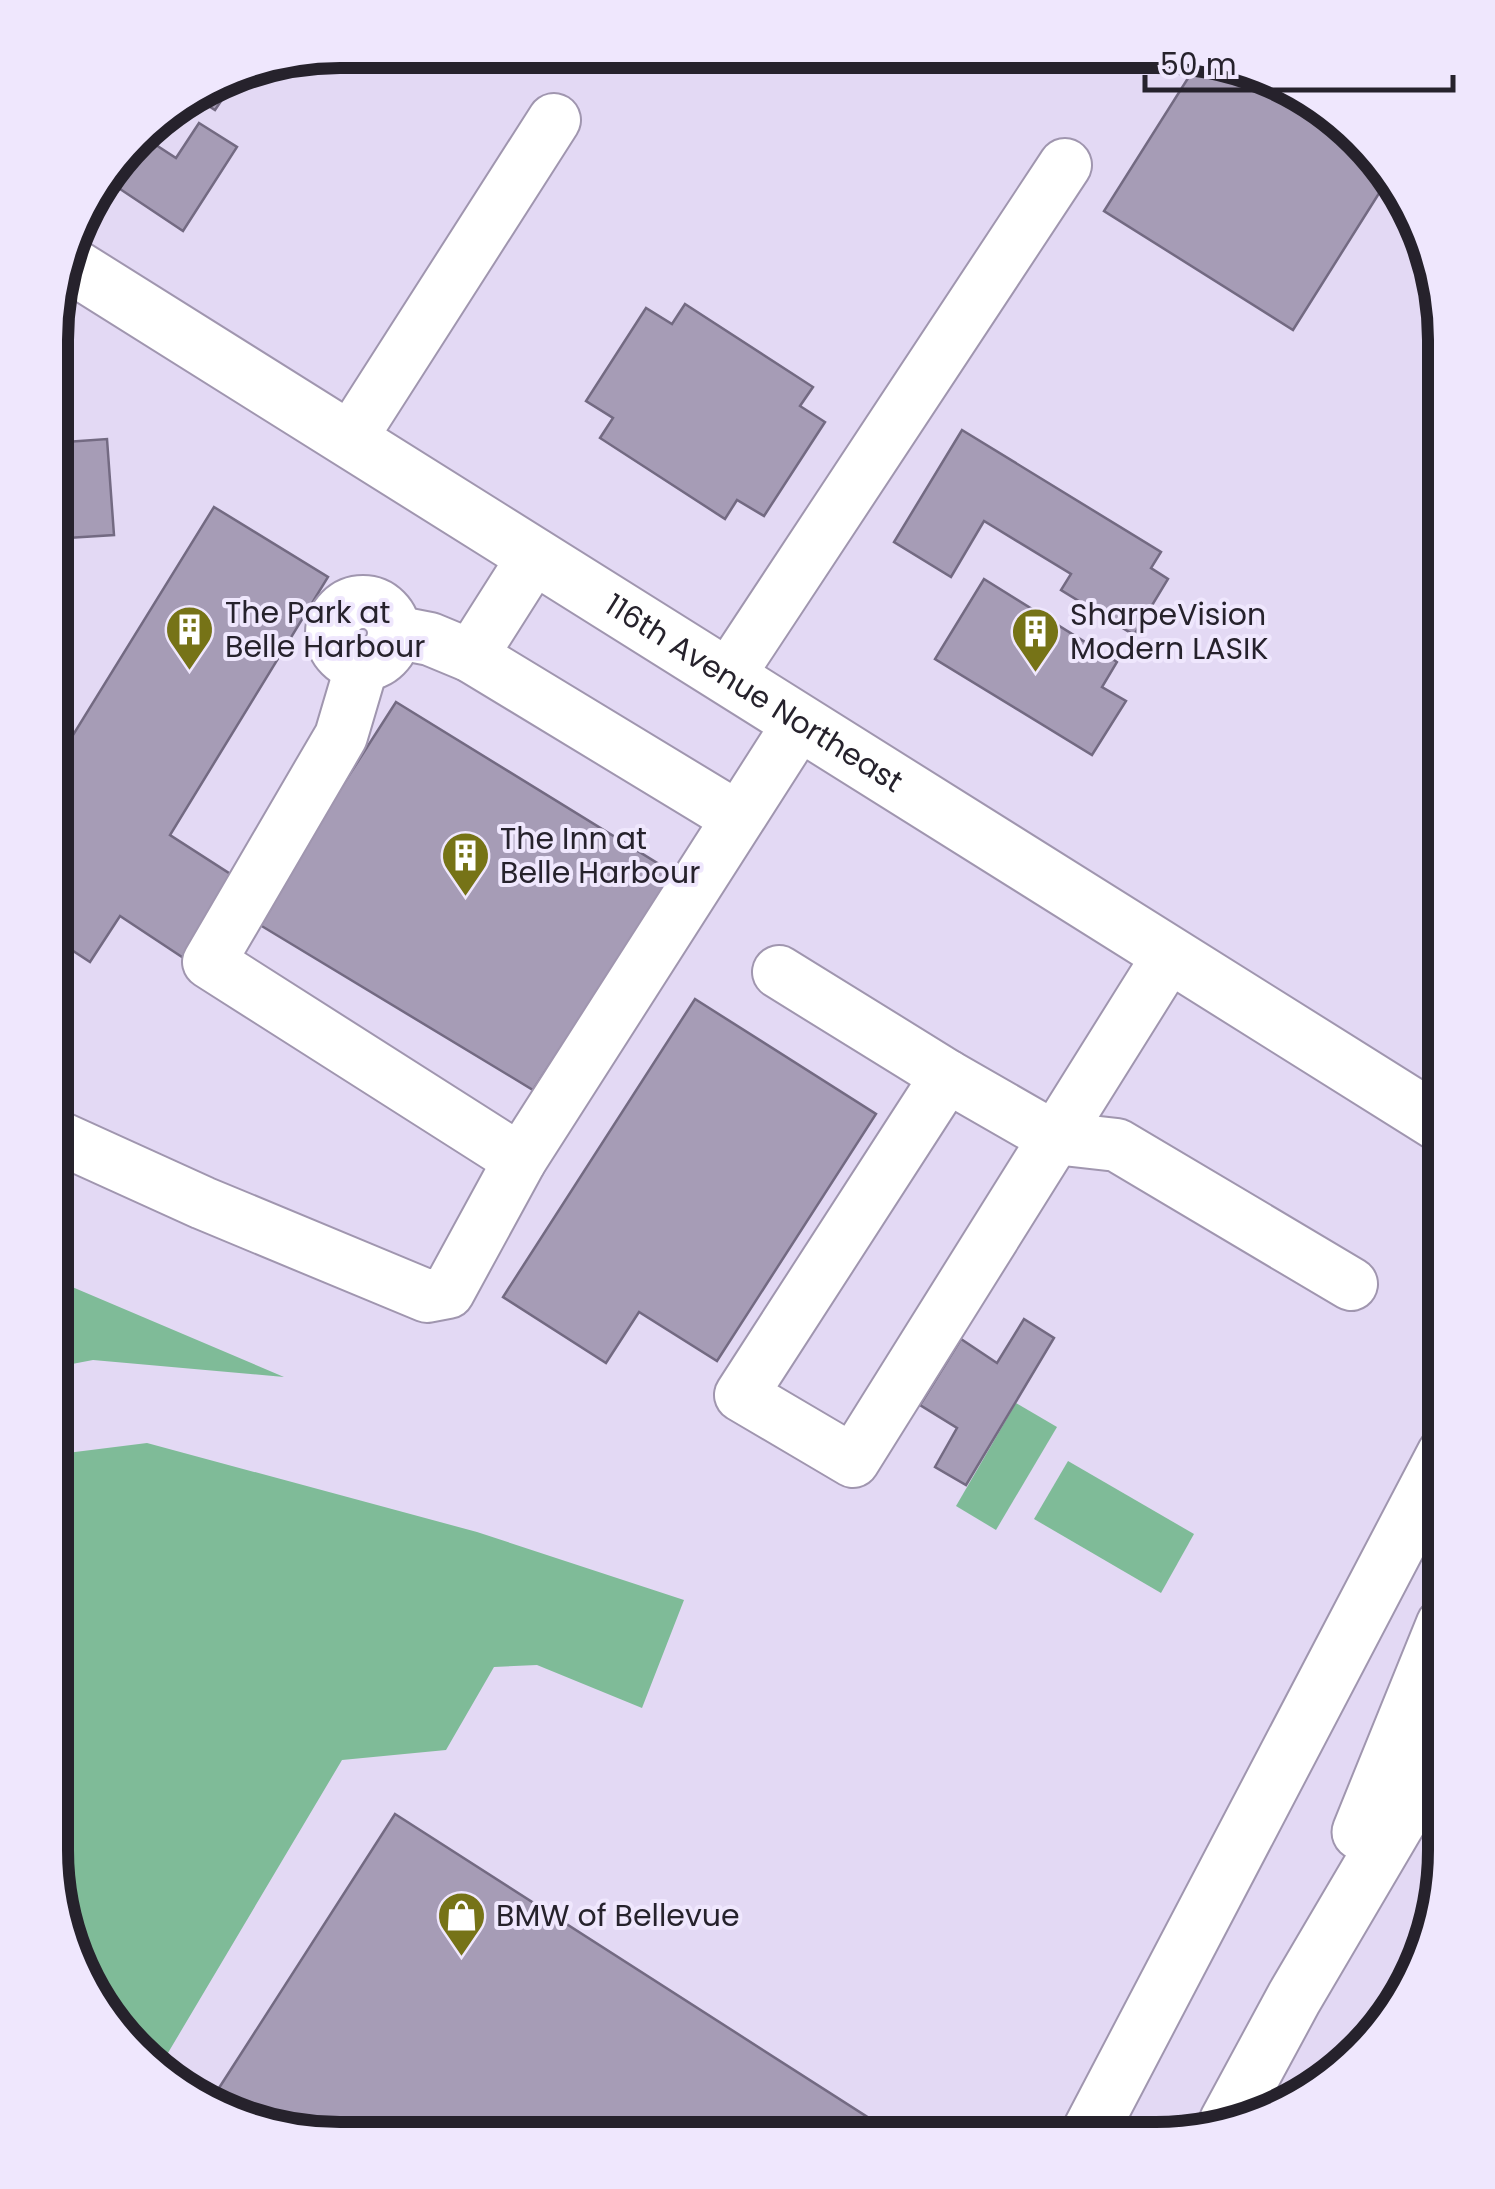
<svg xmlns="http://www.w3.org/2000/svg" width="1495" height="2189" font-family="Poppins,sans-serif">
  <rect width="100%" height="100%" fill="#e3d9f4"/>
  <g fill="#7fbb98">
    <path d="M51,1278L284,1377L93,1360L51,1368Z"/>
    <path d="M1016,1403L1057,1427L996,1530L956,1506Z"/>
    <path d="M147,1443L477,1532L684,1600L642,1708L537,1665L494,1667L446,1750L342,1760L159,2068L80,1977L50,1850L51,1455Z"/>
    <path d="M1068,1461L1194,1534L1161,1593L1034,1519Z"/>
  </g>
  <g fill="#a69cb6" stroke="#736a82" stroke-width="2.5">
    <path d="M995,52H1029L1019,67Z"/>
    <path d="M1202,56L1246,84L1261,80L1331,109L1388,179L1293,330L1104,211Z"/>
    <path d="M244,67L215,110L193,96Z"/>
    <path d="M199,123L237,147L183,231L108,181L139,134L176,158Z"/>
    <path d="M685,304L813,387L800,406L825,422L764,516L737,500L725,519L600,438L613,418L586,401L646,308L672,324Z"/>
    <path d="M962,430L1161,552L1151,568L1168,579L1134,635L1061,590L1071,574L984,521L951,577L894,542Z"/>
    <path d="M107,439L114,535L52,539V443Z"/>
    <path d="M214,507L328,577L170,835L235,877L185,959L120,916L90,962L52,937V769Z"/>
    <path d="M984,579L1117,662L1102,687L1126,701L1092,755L935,659Z"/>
    <path d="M396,702L675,874L533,1090L255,922Z"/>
    <path d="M695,999L876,1114L717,1361L639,1312L606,1363L503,1297Z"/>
    <path d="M1024,1319L1054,1338L966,1485L935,1467L957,1428L920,1405L961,1339L997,1363Z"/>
    <path d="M395,1814L883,2127L876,2138L302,2137L210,2102Z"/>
  </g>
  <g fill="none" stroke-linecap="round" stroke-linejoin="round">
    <defs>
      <g id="minor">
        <path d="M350,439L554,120"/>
        <circle cx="363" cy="633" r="31"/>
        <path d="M394,632L430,639L471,656L738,818"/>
        <path d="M471,656L535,555"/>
        <path d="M362,665L341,736L209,962L520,1160"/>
        <path d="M728,676L1065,165"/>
        <path d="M779,972L947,1076L741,1395L853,1461L1170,954"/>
        <path d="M947,1076L1055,1138L1117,1145L1351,1284"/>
        <path d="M51,1134L203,1203L427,1296L448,1292L520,1160L800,722"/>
      </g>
      <g id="major">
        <path id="s1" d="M66,262L1445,1127"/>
      </g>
      <g id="highway">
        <path d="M1360,1832L1444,1625"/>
        <path d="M1227,2122L1294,1998L1444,1743"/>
        <path d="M1086,2139L1445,1454"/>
      </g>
    </defs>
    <use href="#minor" stroke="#a096af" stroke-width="56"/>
    <use href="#major" stroke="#a096af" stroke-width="59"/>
    <use href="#highway" stroke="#a096af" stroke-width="59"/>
    <use href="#minor" stroke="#fff" stroke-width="52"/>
    <use href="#major" stroke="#fff" stroke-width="55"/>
    <use href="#highway" stroke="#fff" stroke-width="55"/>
  </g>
  <defs>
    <symbol id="building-pin" viewBox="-11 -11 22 30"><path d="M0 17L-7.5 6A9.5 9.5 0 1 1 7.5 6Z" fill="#767317" stroke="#efe7fd"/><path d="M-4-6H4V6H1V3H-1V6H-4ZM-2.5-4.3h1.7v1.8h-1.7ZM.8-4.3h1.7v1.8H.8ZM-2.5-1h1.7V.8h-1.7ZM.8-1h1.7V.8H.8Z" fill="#fff"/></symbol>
    <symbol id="shop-pin" viewBox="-11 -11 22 30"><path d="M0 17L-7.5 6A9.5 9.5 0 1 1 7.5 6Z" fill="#767317" stroke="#efe7fd"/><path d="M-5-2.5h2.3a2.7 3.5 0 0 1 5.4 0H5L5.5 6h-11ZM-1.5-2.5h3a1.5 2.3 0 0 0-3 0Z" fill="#fff"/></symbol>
  </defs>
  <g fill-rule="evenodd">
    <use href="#building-pin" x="162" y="602" width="55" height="75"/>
    <use href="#building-pin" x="1008" y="604" width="55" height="75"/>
    <use href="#building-pin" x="438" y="828" width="55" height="75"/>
    <use href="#shop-pin" x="434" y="1888" width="55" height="75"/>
  </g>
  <g text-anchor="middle" stroke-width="8" stroke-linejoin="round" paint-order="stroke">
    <g font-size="30" fill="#26222c" stroke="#efe7fd" text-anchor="start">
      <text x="225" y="623">The Park at<tspan x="225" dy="34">Belle Harbour</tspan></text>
      <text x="1070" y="625">SharpeVision<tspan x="1070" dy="34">Modern LASIK</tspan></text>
      <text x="500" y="849">The Inn at<tspan x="500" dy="34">Belle Harbour</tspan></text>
      <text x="496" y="1926">BMW of Bellevue</text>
    </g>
    <g font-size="30" fill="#26222c" stroke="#efe7fd">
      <text dy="10" stroke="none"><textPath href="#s1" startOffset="812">116th Avenue Northeast</textPath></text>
    </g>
  </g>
  <path d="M0 0H1495V2189H0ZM340 68H1156A272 272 0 0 1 1428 340V1850A272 272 0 0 1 1156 2122H340A272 272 0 0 1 68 1850V340A272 272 0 0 1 340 68Z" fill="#efe7fd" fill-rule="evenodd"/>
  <path fill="none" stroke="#26222c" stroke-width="12" d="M340 68H1156A272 272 0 0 1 1428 340V1850A272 272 0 0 1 1156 2122H340A272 272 0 0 1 68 1850V340A272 272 0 0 1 340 68Z"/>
  <path d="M1145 75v15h308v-15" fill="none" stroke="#26222c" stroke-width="5"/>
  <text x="1160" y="75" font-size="30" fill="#26222c" stroke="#efe7fd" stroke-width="8" paint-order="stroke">50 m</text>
</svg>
